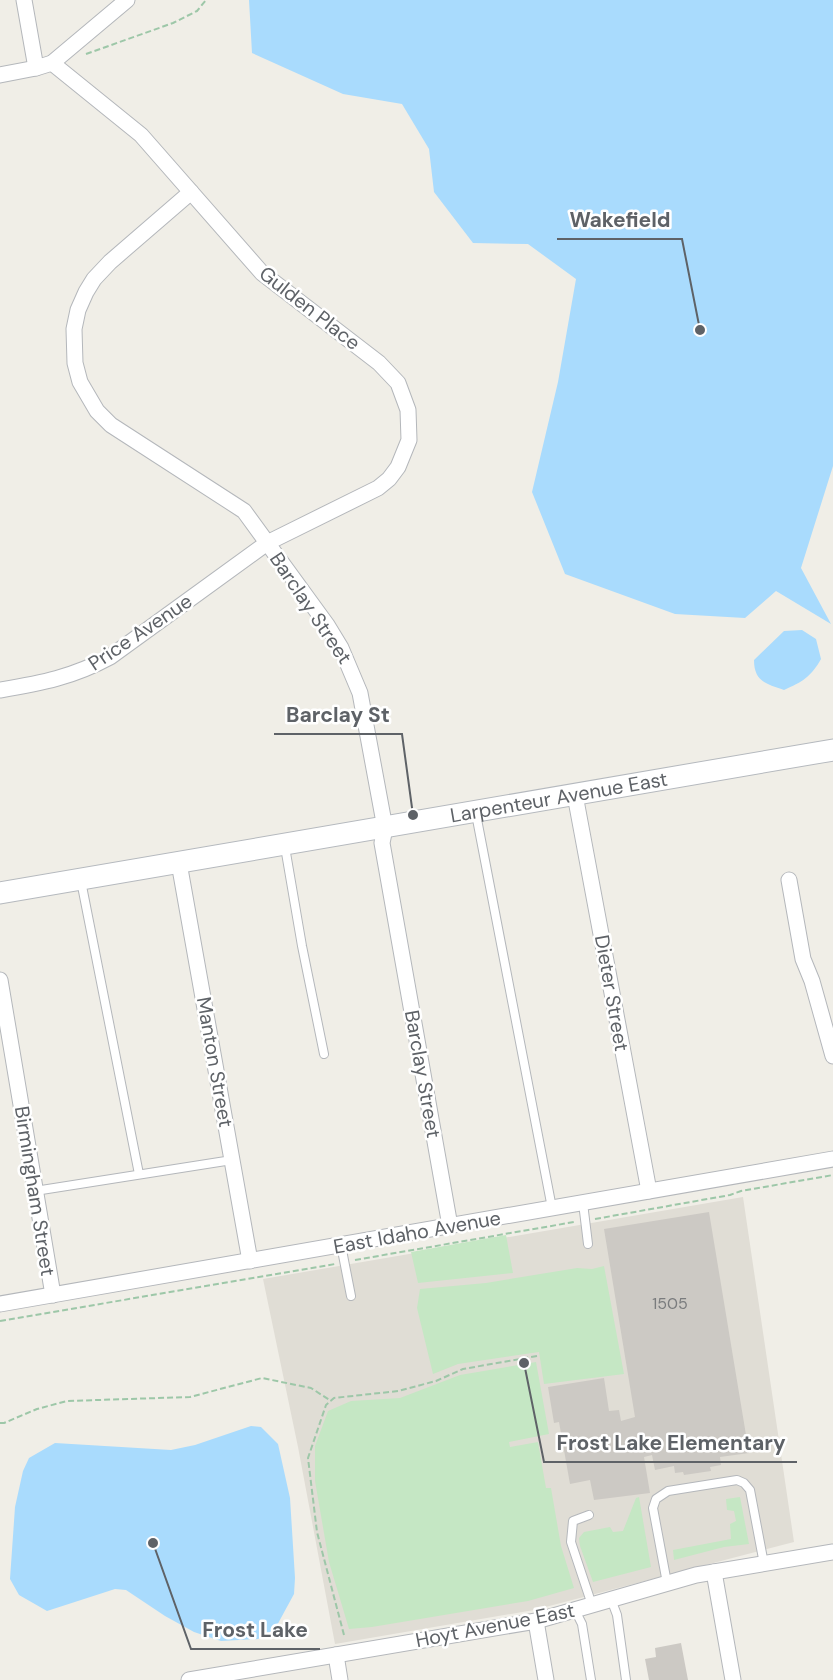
<svg xmlns="http://www.w3.org/2000/svg" width="833" height="1680" font-family="'DM Sans',sans-serif">
  <rect width="100%" height="100%" fill="#f0eee7"/>
  <path fill="#e0ddd5" d="M743,1197L794,1542L534,1610L335,1644L298,1447L263,1279Z"/>
  <g fill="#c5e7c4">
    <path d="M506,1235L513,1273L418,1283L411,1252Z"/>
    <path d="M604,1266L624,1374L544,1384L539,1352L458,1364L433,1374L417,1308L420,1289L486,1283L577,1268L592,1269Z"/>
    <path d="M536,1362L549,1434L509,1442L510,1447L538,1442L546,1488H551L561,1546L574,1588L528,1601L372,1627L349,1629L329,1562L315,1481V1446L328,1411L351,1401L400,1398L460,1375Z"/>
    <path d="M639,1497L651,1567L593,1582L580,1546L579,1538L584,1532L610,1527L613,1532L623,1531L636,1498Z"/>
    <path d="M740,1497L749,1544L724,1547L674,1560L673,1550L731,1539L730,1524L736,1521L734,1511L727,1510L726,1499Z"/>
  </g>
  <g fill="#a9dbfd">
    <path d="M249,0H833V466L801,568L831,624L776,591L745,618L675,614L565,574L532,492L558,382L576,279L528,244L473,243L434,192L429,149L402,104L343,94L252,53Z"/>
    <path d="M802,630L816,639L821,659C811,677 802,682 784,690C767,684 754,682 754,660L784,631Z"/>
    <path d="M251,1426L261,1427L278,1444L290,1498L295,1578L294,1594L275,1629L258,1639L221,1641L194,1632L165,1616L126,1590L115,1589L47,1611L19,1595L10,1579L15,1507L23,1471L29,1458L55,1443L171,1450L195,1445Z"/>
  </g>
  <g fill="#ccc9c4">
    <path d="M709,1212L749,1453L720,1457L721,1465L710,1467L711,1471L684,1475L683,1472L675,1473L674,1466L655,1470L652,1455L644,1457L650,1493L594,1500L590,1480L570,1484L559,1422L554,1423L548,1387L604,1378L609,1411L619,1410L621,1421L635,1417L604,1229Z"/>
    <path d="M681,1643L688,1680H649L645,1659L656,1657L655,1648Z"/>
  </g>
  <g fill="none" stroke-linecap="round" stroke-linejoin="round">
    <defs>
      <g id="lane">
        <path d="M476,814L552,1208"/>
        <path d="M285,847L302,946L324,1054"/>
        <path d="M81,881L139,1174"/>
        <path d="M35,1191L232,1160"/>
        <path d="M583,1203L588,1244"/>
        <path d="M341,1245L351,1296"/>
        <path d="M589,1515L573,1521L571,1542L592,1605"/>
        <path d="M667,1583L653,1508L656,1499L668,1491L737,1480L744,1483L750,1490L764,1564"/>
        <path d="M611,1599L617,1615L626,1680"/>
        <path d="M575,1610L582,1624L591,1680"/>
      </g>
      <g id="street">
        <path d="M24,0L36,68"/>
        <path d="M0,75L36,68L52,63L127,0"/>
        <path d="M191,192L110,262L94,279L86,292L78,310L74,329L75,363L80,382L97,411L111,425L244,511L327,625L341,648L360,693L385,828L382,843L450,1226"/>
        <path d="M0,690C42,683 73,677 110,657L267,543L378,488L389,479L398,467L409,440L408,410L398,383L379,363L262,273L141,135L52,63"/>
        <path d="M575,795L649,1191"/>
        <path d="M179,863L250,1261"/>
        <path d="M789,880L803,959L812,981L833,1056"/>
        <path d="M0,980L53,1295"/>
        <path d="M0,1304L833,1159"/>
        <path d="M714,1572L733,1680"/>
        <path d="M536,1621L546,1680"/>
        <path d="M336,1655L340,1680"/>
        <path d="M189,1680L536,1621L696,1575L833,1552"/>
      </g>
      <g id="secondary">
        <path id="s1" d="M0,893L833,750"/>
      </g>
    </defs>
    <use href="#lane" stroke="#b4b7bb" stroke-width="10"/>
    <use href="#street" stroke="#b4b7bb" stroke-width="17"/>
    <use href="#secondary" stroke="#b5b9be" stroke-width="23"/>
    <g stroke="#9dc7a8" stroke-width="2" stroke-dasharray="6 3" stroke-linecap="butt">
      <path d="M86,54L173,23L197,11L206,0"/>
      <path d="M595,1219L730,1195L741,1191L833,1175"/>
      <path d="M355,1260L574,1222"/>
      <path d="M0,1321L335,1264"/>
      <path d="M0,1423H4L37,1409L67,1401L190,1397L262,1378L311,1388L331,1401"/>
      <path d="M344,1635L317,1532L308,1458L326,1405L334,1398L398,1391L436,1381L463,1369L537,1356"/>
    </g>
    <use href="#lane" stroke="#fff" stroke-width="8"/>
    <use href="#street" stroke="#fff" stroke-width="15"/>
    <use href="#secondary" stroke="#fff" stroke-width="21"/>
  </g>
  <g text-anchor="middle" stroke-width="5" stroke-linejoin="round" paint-order="stroke">
    <g font-size="16" fill="#7a7c7e">
      <text x="670" y="1309">1505</text>
    </g>
    <g font-size="20" fill="#5e6267" stroke="#fff">
      <text transform="translate(310 308) rotate(38)" y="7">Gulden Place</text>
      <text transform="translate(311 608) rotate(56)" y="7">Barclay Street</text>
      <text transform="translate(140 632) rotate(-34)" y="7">Price Avenue</text>
      <text dy="7" stroke="none"><textPath href="#s1" startOffset="567">Larpenteur Avenue East</textPath></text>
      <text transform="translate(612 993) rotate(80)" y="7">Dieter Street</text>
      <text transform="translate(215 1062) rotate(80)" y="7">Manton Street</text>
      <text transform="translate(423 1074) rotate(80)" y="7">Barclay Street</text>
      <text transform="translate(35 1191) rotate(81)" y="7">Birmingham Street</text>
      <text transform="translate(417 1232) rotate(-10)" y="7">East Idaho Avenue</text>
      <text transform="translate(495 1625) rotate(-11)" y="7">Hoyt Avenue East</text>
    </g>
  </g>
  <path fill="none" stroke="#5e6267" stroke-width="2" d="M700 330L682 239H557M413 815L402 734H274M524 1363L544 1462H797M153 1543L191 1649H320"/>
  <g fill="#5e6267" stroke="#fff" stroke-width="2">
    <circle cx="700" cy="330" r="6"/>
    <circle cx="413" cy="815" r="6"/>
    <circle cx="524" cy="1363" r="6"/>
    <circle cx="153" cy="1543" r="6"/>
  </g>
  <g font-size="21" text-anchor="middle" font-weight="bold" fill="#5e6267" stroke="#fff" stroke-width="5" stroke-linejoin="round" paint-order="stroke">
    <text x="620" y="227">Wakefield</text>
    <text x="338" y="722">Barclay St</text>
    <text x="671" y="1450">Frost Lake Elementary</text>
    <text x="255" y="1637">Frost Lake</text>
  </g>
</svg>
